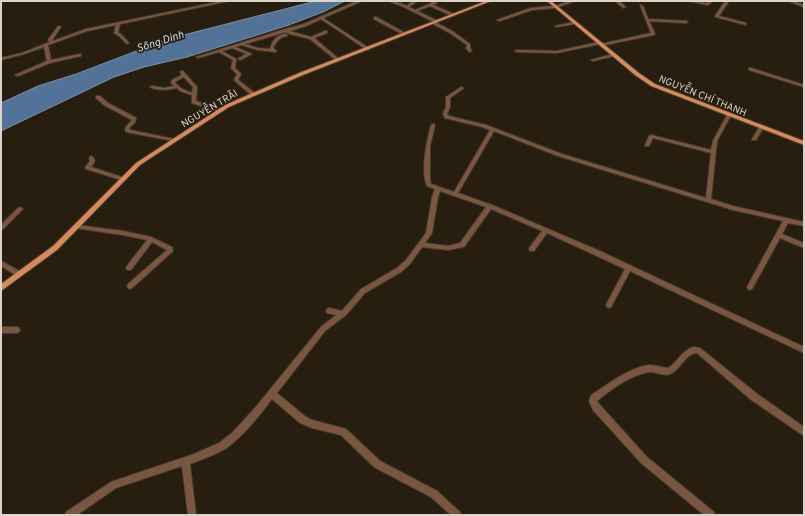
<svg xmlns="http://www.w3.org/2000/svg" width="805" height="516" font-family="Overpass,sans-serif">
  <rect width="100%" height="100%" fill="#281e0f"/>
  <path fill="#537298" stroke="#7c8fa7" d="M316,1H345L323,12L289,25L187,57L144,67L114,77L1,131V103L38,86L76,74L168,39Z"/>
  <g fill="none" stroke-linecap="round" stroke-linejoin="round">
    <defs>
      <g id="minor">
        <path d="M222,1H229L120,24L118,33L121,34L128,42L129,43L127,44L119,36L114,33L116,25L87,31L48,45L51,60L80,54H81V56L50,63L18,76L15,75L47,61L44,47L24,54L1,60V58L22,53L50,42L48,40L58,26L61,27L52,40L53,41L86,29Z"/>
        <path d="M357,1H362L323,18L369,48V50H367L321,19L306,26L290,31L311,37L325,31H327V33L314,38L339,59V61H337L310,39L290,34L286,32L245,44L258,48L270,49C272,40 278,34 287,34V36C279,37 277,41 273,48L276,50V52L258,50L241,45L235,47L252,54L240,60L238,59L239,58L247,54L232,48L222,51L236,59L235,68L241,74L238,80L255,93V95H251L234,80L237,74L231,68L233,60L219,52L198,58L196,57L285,29L304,24Z"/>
        <path d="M389,1H394L407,6L413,1H417L409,7L415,10L432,3L430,1H434L437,3L433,5L454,14V16H452L430,6L417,11L438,21V23H437L452,31L470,44V48L472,51L469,52L466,48L467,45L450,33L433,24V22H434L406,8Z"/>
        <path d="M570,1H575L555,8L532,10L500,21L497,20L531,8L555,6Z"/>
        <path d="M615,1H619L626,7L623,8Z"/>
        <path d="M688,1L707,3L709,1H713L708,5Z"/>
        <path d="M725,1H729L719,16L746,23V25L716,17L715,16Z"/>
        <path d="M788,1H793L804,5V7Z"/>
        <path d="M640,5L643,6L648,19L686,21L688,22L686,23L649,21L655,34L654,35L600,46V44H601L651,33Z"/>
        <path d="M374,17H376L407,34L404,35L374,19Z"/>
        <path d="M574,22L576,23L575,24L557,27L555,26Z"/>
        <path d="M599,42H600V44L557,53L517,52L515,51L517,50L557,51Z"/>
        <path d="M613,54L615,55L614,56L593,61L591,60Z"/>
        <path d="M749,68H751L804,85V87L749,70Z"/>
        <path d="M181,71H183L197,87L196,101L221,110V112H217L192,103V95L180,91L177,88C168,90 158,91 150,87L152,86L165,88L174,86L171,83L172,80L182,75L180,72ZM184,77L193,87L192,93L182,89L175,83L176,81Z"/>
        <path d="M461,87L464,88L450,98V107L447,114L449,116L486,125L562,154L706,198L711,153L653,138L649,146H645V145L649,136L651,135L711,150L713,141L727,115L729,114H731V115L717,141L711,199L733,206L804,222V226L788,223L782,234L804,243V248L780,238L752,289L750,290L748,289L747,287L783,221L733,210L558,156L494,131L458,193L492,205L602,252L804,347V353L630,271L611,307L609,308L607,307L606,305L607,303L625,269L547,233L534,251H530L529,249L530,247L542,231L491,209L464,247L448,250L422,247L410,264L401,272L365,293L346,315L325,331L277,393L306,417L312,420L346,429L380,461L437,491L460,512L461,515H451L431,497L374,467L341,435L312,428L300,423L272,399C260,415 242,438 225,449C215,455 201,460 190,464L196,515H188L182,466L116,488L77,515H65L66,512L111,482L194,454L219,443L232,433L255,408L321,327L336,315L327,313L326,311L327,309L329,308L342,311L361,289L397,268L406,260L426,233L432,197L435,189L427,186C420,172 427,140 431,125L433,124L435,125L430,146V180L431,184L454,192L490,130L482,127L445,118L443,114L446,107V97ZM440,191L486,207L460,243L448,246L425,243L432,233L438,197Z"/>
        <path d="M96,96H100L108,103L136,118L135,122L129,128L130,130L174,139L176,140L174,141L126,132L125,128L132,120L104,105L96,98Z"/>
        <path d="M760,126H762L764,127L756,140H752V139Z"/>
        <path d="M91,156L93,157L95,161L91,167L125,178L126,179L125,180H121L86,169L85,168L90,161L89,158Z"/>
        <path d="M20,207L23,209L3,229L1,230V225L18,208Z"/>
        <path d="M77,225L123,231L151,237L172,247L173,251L132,288L130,289L128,288L127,286L128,284L167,250L152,242L131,270H127L126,268L127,266L147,240L123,235L75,228L74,227L75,226Z"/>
        <path d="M1,261L21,272L22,274L21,276H17L1,266Z"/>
        <path d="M1,327H17L19,328L20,330L19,332L17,333H1Z"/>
        <path d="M693,347L700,348L756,393L804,427V436L750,399L697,353C684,354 681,370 670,374C663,377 656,371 649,372C631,375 610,390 597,401L599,404L647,457L714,512L715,515H704L641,463L593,410L589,401L591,395C609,384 628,368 649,365C656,365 662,368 668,368C679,361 680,352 693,347Z"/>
      </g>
      <g id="major">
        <path d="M486,1H491L303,75L229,107L140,165L57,250L1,291V284L53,246L136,163L225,105L299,73Z"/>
        <path d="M547,1H551L639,73L655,84L804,141V145L651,86L635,75Z"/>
      </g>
    </defs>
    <use href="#minor" stroke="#443b2d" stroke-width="2"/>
    <use href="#major" stroke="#443b2d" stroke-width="2"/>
    <use href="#minor" fill="#7a5640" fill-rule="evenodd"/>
    <use href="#major" fill="#d5895c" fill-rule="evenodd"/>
  </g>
  <g text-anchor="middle" stroke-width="3.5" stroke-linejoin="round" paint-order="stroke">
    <g font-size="10" fill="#dad3c9" stroke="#281e0f">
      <text transform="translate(703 95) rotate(22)" y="4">NGUYỄN CHÍ THANH</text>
      <text transform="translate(209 108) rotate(-31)" y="4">NGUYỄN TRÃI</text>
    </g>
    <g font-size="11" font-style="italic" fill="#c8dbf4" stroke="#281e0f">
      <text transform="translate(160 41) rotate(-18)" y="4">Sông Dinh</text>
    </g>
  </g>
  <rect width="805" height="516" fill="none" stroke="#dad3c9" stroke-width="4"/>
</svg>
